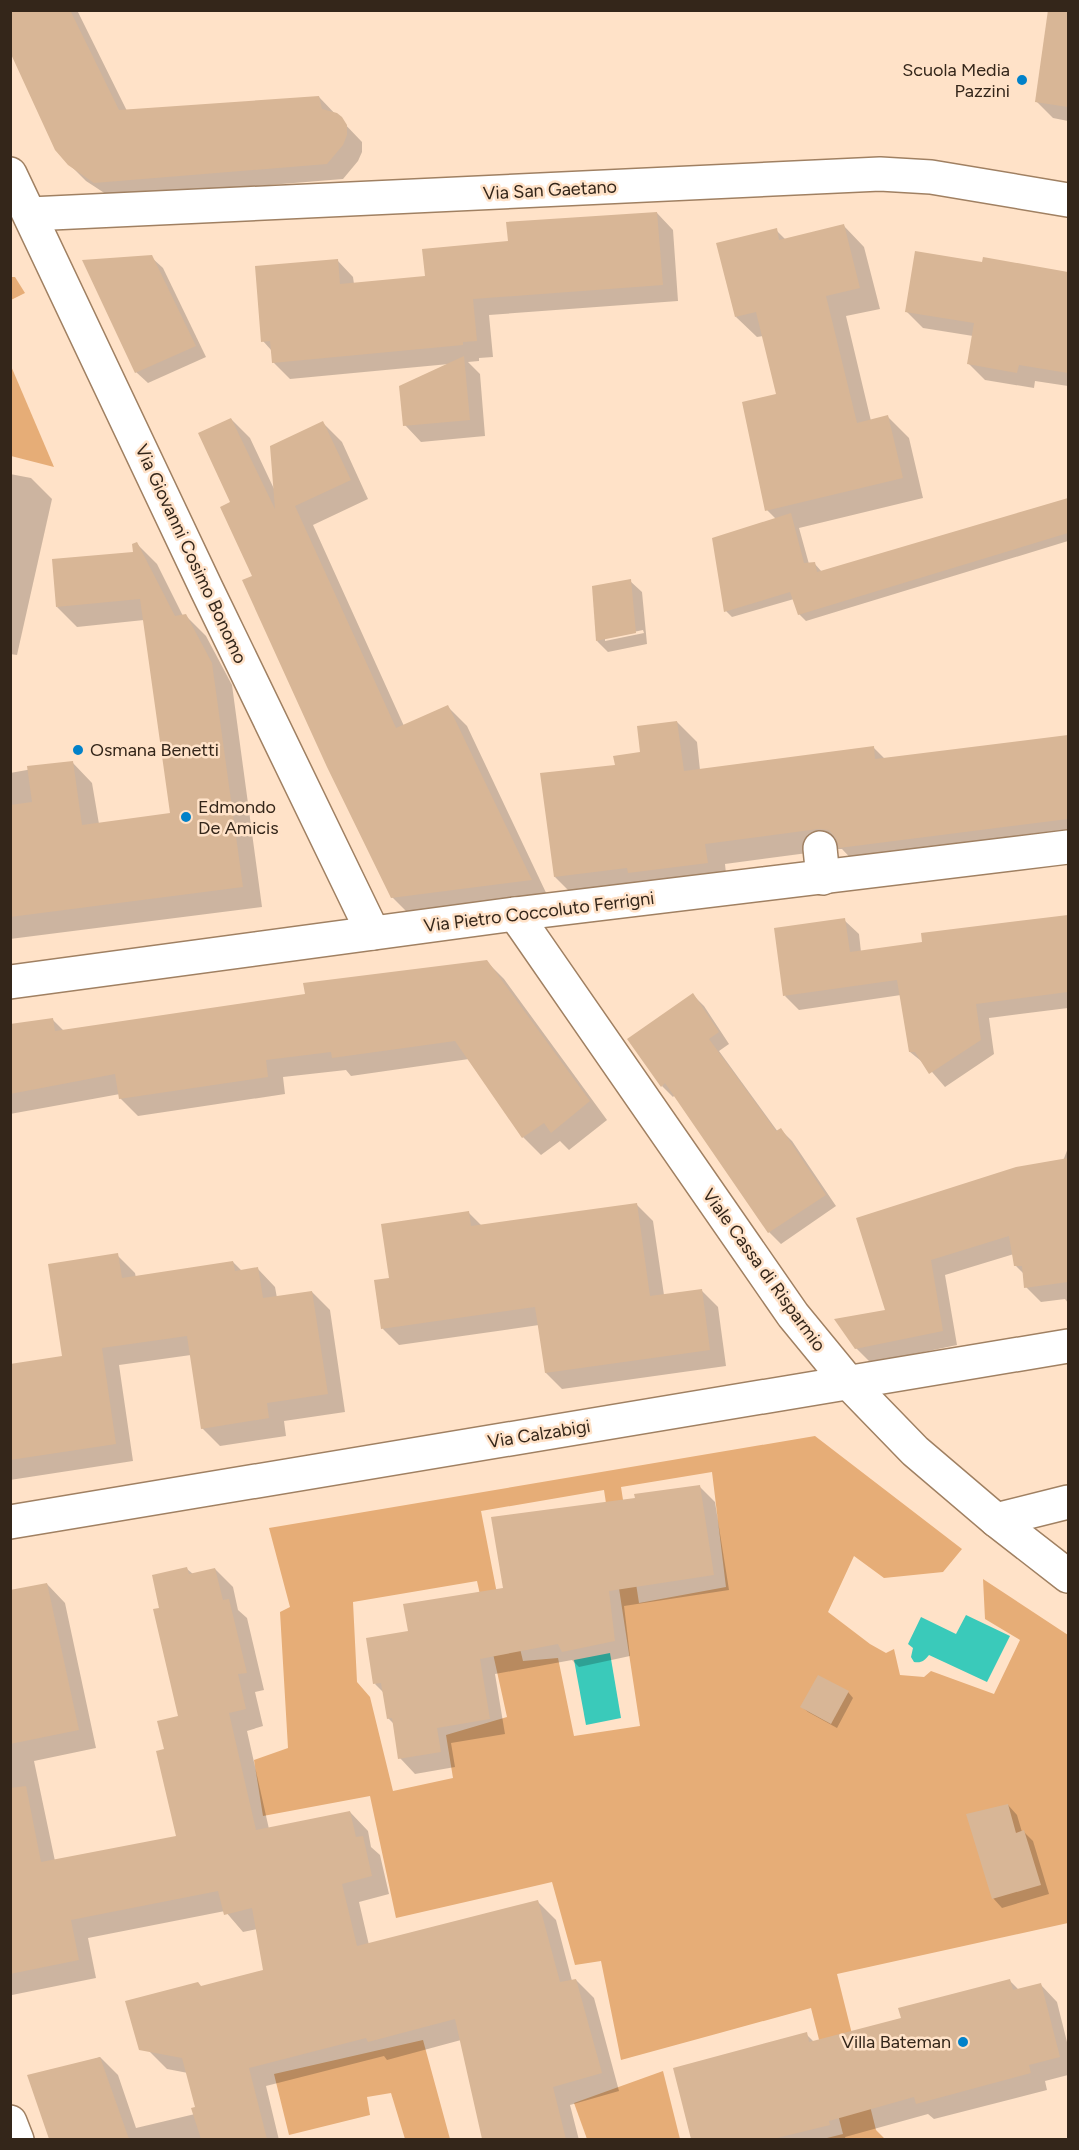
<svg xmlns="http://www.w3.org/2000/svg" width="1079" height="2150" font-family="Figtree,sans-serif">
  <rect width="100%" height="100%" fill="#ffe2c8"/>
  <g fill="#e6ad77" fill-rule="evenodd">
    <path d="M11,277H15L25,293L11,300Z"/>
    <path d="M10,366H11L54,467L11,456Z"/>
    <path d="M815,1436L962,1549L943,1572L884,1578L854,1556L828,1612L870,1644L886,1653L894,1649L900,1675L924,1677L931,1671L994,1694L1020,1640L985,1619L983,1579L1068,1635V1923L837,1974L876,2130L885,2139H823L843,2134L811,2008L621,2060L601,1961L575,1965L552,1882L396,1918L370,1796L263,1816L254,1760L288,1748L280,1612L290,1607L269,1528ZM712,1472L726,1587L639,1603L621,1487ZM604,1490L640,1726L574,1736L558,1658L523,1661L511,1611L500,1609L481,1511ZM477,1581L507,1717L446,1735L453,1778L393,1791L370,1697L357,1682L353,1602Z"/>
    <path d="M423,2040L450,2139H405L391,2093L367,2097L370,2115L289,2135L274,2074Z"/>
    <path d="M663,2071L680,2139H587L574,2103Z"/>
  </g>
  <g fill="#3acaba">
    <path d="M966,1615L1010,1636L987,1682L929,1655C924,1661 922,1663 914,1662L911,1657L913,1648L908,1644L921,1617L956,1634Z"/>
    <path d="M610,1653L621,1718L586,1725L574,1660Z"/>
  </g>
  <g fill="#0003" fill-rule="evenodd">
    <path d="M10,10H77L127,111L319,97L362,142V152L358,161L343,179L112,198L86,181L69,164Z"/>
    <path d="M1045,40L1068,43V121L1053,118L1037,102Z"/>
    <path d="M657,213L673,230L678,301L489,315L493,357L479,358V361L468,362L480,374L485,436L421,442L405,425L449,364L290,379L273,362L272,351L263,341L337,260L353,277L354,284L427,277L509,243Z"/>
    <path d="M844,226L864,247L880,309L846,316L871,421L888,417L909,438L923,498L799,528L809,564L814,563L822,572L1068,500V541L806,621L799,614L794,599L732,617L726,611L776,519L767,510L777,395L763,336L757,337L736,317L776,230L786,240Z"/>
    <path d="M151,257L163,268L206,357L148,383L136,372Z"/>
    <path d="M984,259L1068,274V386L1035,381L1034,388L985,380L969,364L973,336L923,328L906,311L983,264Z"/>
    <path d="M231,419L250,438L275,491L323,423L342,442L368,499L313,525L404,726L448,707L467,726L549,899L411,916L392,897L254,577L232,502Z"/>
    <path d="M10,474L31,478L52,499L17,655L10,654Z"/>
    <path d="M137,544L157,564L183,616H186L206,636L232,685L262,907L10,939V773L72,762L92,783L99,824L171,815L144,620L77,627L57,607L135,553Z"/>
    <path d="M630,581L642,592L647,644L608,652L597,641ZM643,630L644,633L605,641V638Z"/>
    <path d="M677,722L697,742L700,770L873,747L886,760L1068,736V841L860,868L842,849H838L725,864L727,883L575,897L555,877L616,766L642,754Z"/>
    <path d="M1068,917V1008L989,1018L994,1054L945,1087L926,1065L910,1052L901,995L799,1010L785,996L844,920L859,934L861,952L924,944L923,935Z"/>
    <path d="M486,961L504,979L607,1120L569,1150L560,1141L541,1155L523,1137L469,1059L351,1076L346,1070L283,1077L285,1094L138,1116L120,1098V1094L10,1114V1025L53,1020L64,1031L306,995Z"/>
    <path d="M693,995L704,1006L729,1044L719,1051L778,1132L781,1130L792,1141L836,1206L781,1244L769,1232L675,1095L673,1097L662,1086Z"/>
    <path d="M1068,1148V1303L1065,1299L1041,1302L1026,1287L1024,1274L1016,1266L1014,1254L945,1275L957,1345L871,1363L856,1348L887,1311L857,1219L1063,1161Z"/>
    <path d="M636,1204L653,1221L664,1295L701,1290L718,1307L726,1366L562,1389L546,1373L539,1325L399,1345L383,1329L391,1279L469,1213L482,1226Z"/>
    <path d="M117,1255L135,1273L136,1278L233,1262L242,1271L258,1269L275,1287L277,1298L312,1292L330,1310L345,1412L284,1421L286,1436L220,1446L202,1428L191,1355L119,1365L133,1461L10,1480V1366L64,1357Z"/>
    <path d="M699,1486L715,1502L729,1590L624,1606L630,1656L579,1667L572,1660L495,1674L505,1734L451,1743L455,1767L415,1774L400,1758L394,1724L388,1718L384,1693L375,1684L410,1633L505,1589L637,1500Z"/>
    <path d="M187,1569L193,1574L215,1569L233,1587L238,1610L247,1618L264,1690L255,1692L263,1726L247,1731L269,1829L350,1812L368,1831L371,1847L380,1855L389,1894L359,1902L369,1945L538,1902L556,1920L572,1981L576,1980L594,1998L619,2091L570,2105L579,2140H483L461,2040L387,2060L384,2056L266,2086L279,2140H51L31,2082L100,2057L118,2075L136,2128L195,2114L197,2109L188,2073L167,2069L148,2050L201,1988L265,1971L257,1929L243,1932L225,1911L88,1938L96,1978L12,1995L10,1993V1592L47,1584L65,1603L96,1748L34,1761L55,1861L178,1837L165,1750L180,1717L161,1609Z"/>
    <path d="M848,1692L853,1698L837,1728L808,1712L802,1707Z"/>
    <path d="M1008,1805L1017,1815L1022,1832H1024L1033,1841L1049,1894L1002,1908L993,1898Z"/>
    <path d="M1010,1981L1019,1990L1041,1985L1057,2002L1068,2046V2075L1045,2081L1047,2090L934,2119L928,2114L845,2137L846,2140H693L675,2069L806,2034L814,2042L903,2019Z"/>
  </g>
  <g fill="#d8b696">
    <path d="M10,10H70L119,110L319,96L322,109L337,113L342,117L347,125V135L343,145L327,164L94,183L68,165L55,150L10,52Z"/>
    <path d="M1048,10H1068V107L1035,102Z"/>
    <path d="M657,212L663,285L473,299L477,341L463,342V345L272,363L270,341L261,342L255,266L338,259L340,284L425,276L422,249L508,241L506,222Z"/>
    <path d="M844,224L860,288L826,296L857,423L888,415L903,478L765,511L742,402L776,394L756,312L735,317L716,243L777,228L779,240Z"/>
    <path d="M915,251L982,262L983,257L1068,272V373L1019,365L1017,373L967,364L974,323L905,312Z"/>
    <path d="M152,255L196,346L135,373L82,260Z"/>
    <path d="M464,356L470,420L403,426L399,386Z"/>
    <path d="M231,418L275,509L270,446L323,421L351,480L295,506L396,728L448,705L532,880L391,898L327,767L242,580L252,576L220,507L230,502L198,433Z"/>
    <path d="M1068,498V533L798,615L790,592L724,612L712,538L791,513L804,563L815,562L817,572Z"/>
    <path d="M137,542L175,616L186,614L212,663L243,887L10,917V805L32,802L27,766L73,761L82,825L170,813L140,599L56,607L52,559L133,552L132,544Z"/>
    <path d="M631,579L636,633L596,641L592,586Z"/>
    <path d="M677,721L684,771L874,746L875,759L1068,735V819L839,848L836,838L829,830L818,829L705,844L708,863L628,873L627,868L554,877L540,773L615,765L613,756L640,752L637,726Z"/>
    <path d="M1068,915V992L976,1004L981,1040L929,1074L915,1052H909L897,980L783,996L774,928L845,918L850,952L922,942L921,933Z"/>
    <path d="M487,960L590,1101L551,1133L544,1123L522,1138L455,1041L332,1058L331,1052L266,1060L268,1077L119,1099L115,1074L10,1094V1024L53,1018L55,1031L305,994L303,983Z"/>
    <path d="M693,993L719,1032L709,1039L776,1131L781,1128L826,1195L768,1233L665,1083L661,1087L627,1039Z"/>
    <path d="M1068,1158V1282L1024,1288L1022,1266H1014L1009,1236L931,1260L943,1331L855,1349L834,1319L885,1310L856,1218L1016,1167Z"/>
    <path d="M637,1203L650,1296L702,1289L710,1350L545,1373L535,1307L381,1329L374,1280L389,1278L381,1224L469,1211L471,1226Z"/>
    <path d="M118,1253L122,1278L233,1261L235,1271L258,1267L263,1298L312,1291L328,1394L267,1403L269,1418L201,1429L187,1336L102,1348L116,1444L10,1460V1364L62,1356L48,1264Z"/>
    <path d="M700,1485L714,1575L609,1591L615,1641L562,1652L558,1644L480,1659L490,1719L437,1728L441,1752L398,1759L392,1718L387,1719L381,1683L373,1684L366,1638L408,1631L403,1604L503,1588L491,1517L635,1498L634,1494Z"/>
    <path d="M187,1567L189,1574L215,1568L223,1600L229,1599L247,1673L238,1674L246,1709L229,1713L256,1830L350,1811L356,1837L363,1836L372,1876L342,1884L357,1946L538,1900L560,1982L576,1979L602,2073L553,2087L566,2139H482L455,2019L368,2042L366,2038L249,2068L267,2139H201L191,2108L195,2107L182,2058L139,2050L125,2001L198,1982L201,1986L263,1970L252,1908L224,1915L218,1891L71,1920L79,1960L10,1974V1788L26,1786L41,1862L176,1836L156,1751L164,1749L157,1721L178,1716L153,1609L159,1608L152,1575Z"/>
    <path d="M47,1583L79,1730L10,1744V1590Z"/>
    <path d="M818,1675L849,1691L831,1724L800,1707Z"/>
    <path d="M1008,1804L1016,1833L1024,1830L1041,1885L992,1899L966,1814Z"/>
    <path d="M1010,1979L1013,1990L1041,1983L1060,2057L1029,2065L1031,2073L916,2104L914,2097L829,2121L830,2125L773,2139H691L673,2068L807,2032L809,2042L901,2018L898,2008Z"/>
    <path d="M100,2057L129,2139H49L27,2075Z"/>
  </g>
  <g fill="none" stroke-linecap="round" stroke-linejoin="round">
    <defs>
      <g id="minor">
        <path d="M10,174L207,590L373,933"/>
        <path d="M30,214L880,174L931,177L1068,200"/>
        <path d="M820,848L823,878"/>
        <path d="M515,914L793,1315L848,1382L915,1451L996,1520L1068,1576"/>
        <path d="M10,982L515,914L1068,847"/>
        <path d="M996,1520L1068,1502"/>
        <path d="M10,1522L1068,1346"/>
        <path d="M10,2122L17,2140"/>
      </g>
    </defs>
    <use href="#minor" stroke="#a08062" stroke-width="36"/>
    <use href="#minor" stroke="#fff" stroke-width="33"/>
  </g>
  <g fill="#0181c9" stroke="#ffe2c8" stroke-width="2">
    <circle cx="1022" cy="80" r="6"/>
    <circle cx="78" cy="750" r="6"/>
    <circle cx="186" cy="817" r="6"/>
    <circle cx="963" cy="2042" r="6"/>
  </g>
  <g text-anchor="middle" stroke-width="5" stroke-linejoin="round" paint-order="stroke">
    <g font-size="18" fill="#34261a" stroke="#ffe2c8" text-anchor="end">
      <text x="1010" y="76">Scuola Media<tspan x="1010" dy="21">Pazzini</tspan></text>
      <text x="90" y="756" text-anchor="start">Osmana Benetti</text>
      <text x="198" y="813" text-anchor="start">Edmondo<tspan x="198" dy="21">De Amicis</tspan></text>
      <text x="951" y="2048">Villa Bateman</text>
    </g>
    <g font-size="18" fill="#34261a" stroke="#ffe2c8">
      <text transform="translate(550 190) rotate(-3)" y="6">Via San Gaetano</text>
      <text transform="translate(191 554) rotate(65)" y="6">Via Giovanni Cosimo Bonomo</text>
      <text transform="translate(539 912) rotate(-7)" y="6">Via Pietro Coccoluto Ferrigni</text>
      <text transform="translate(764 1270) rotate(54)" y="6">Viale Cassa di Risparmio</text>
      <text transform="translate(539 1434) rotate(-9)" y="6">Via Calzabigi</text>
    </g>
  </g>
  <rect width="1079" height="2150" fill="none" stroke="#34261a" stroke-width="24"/>
</svg>
